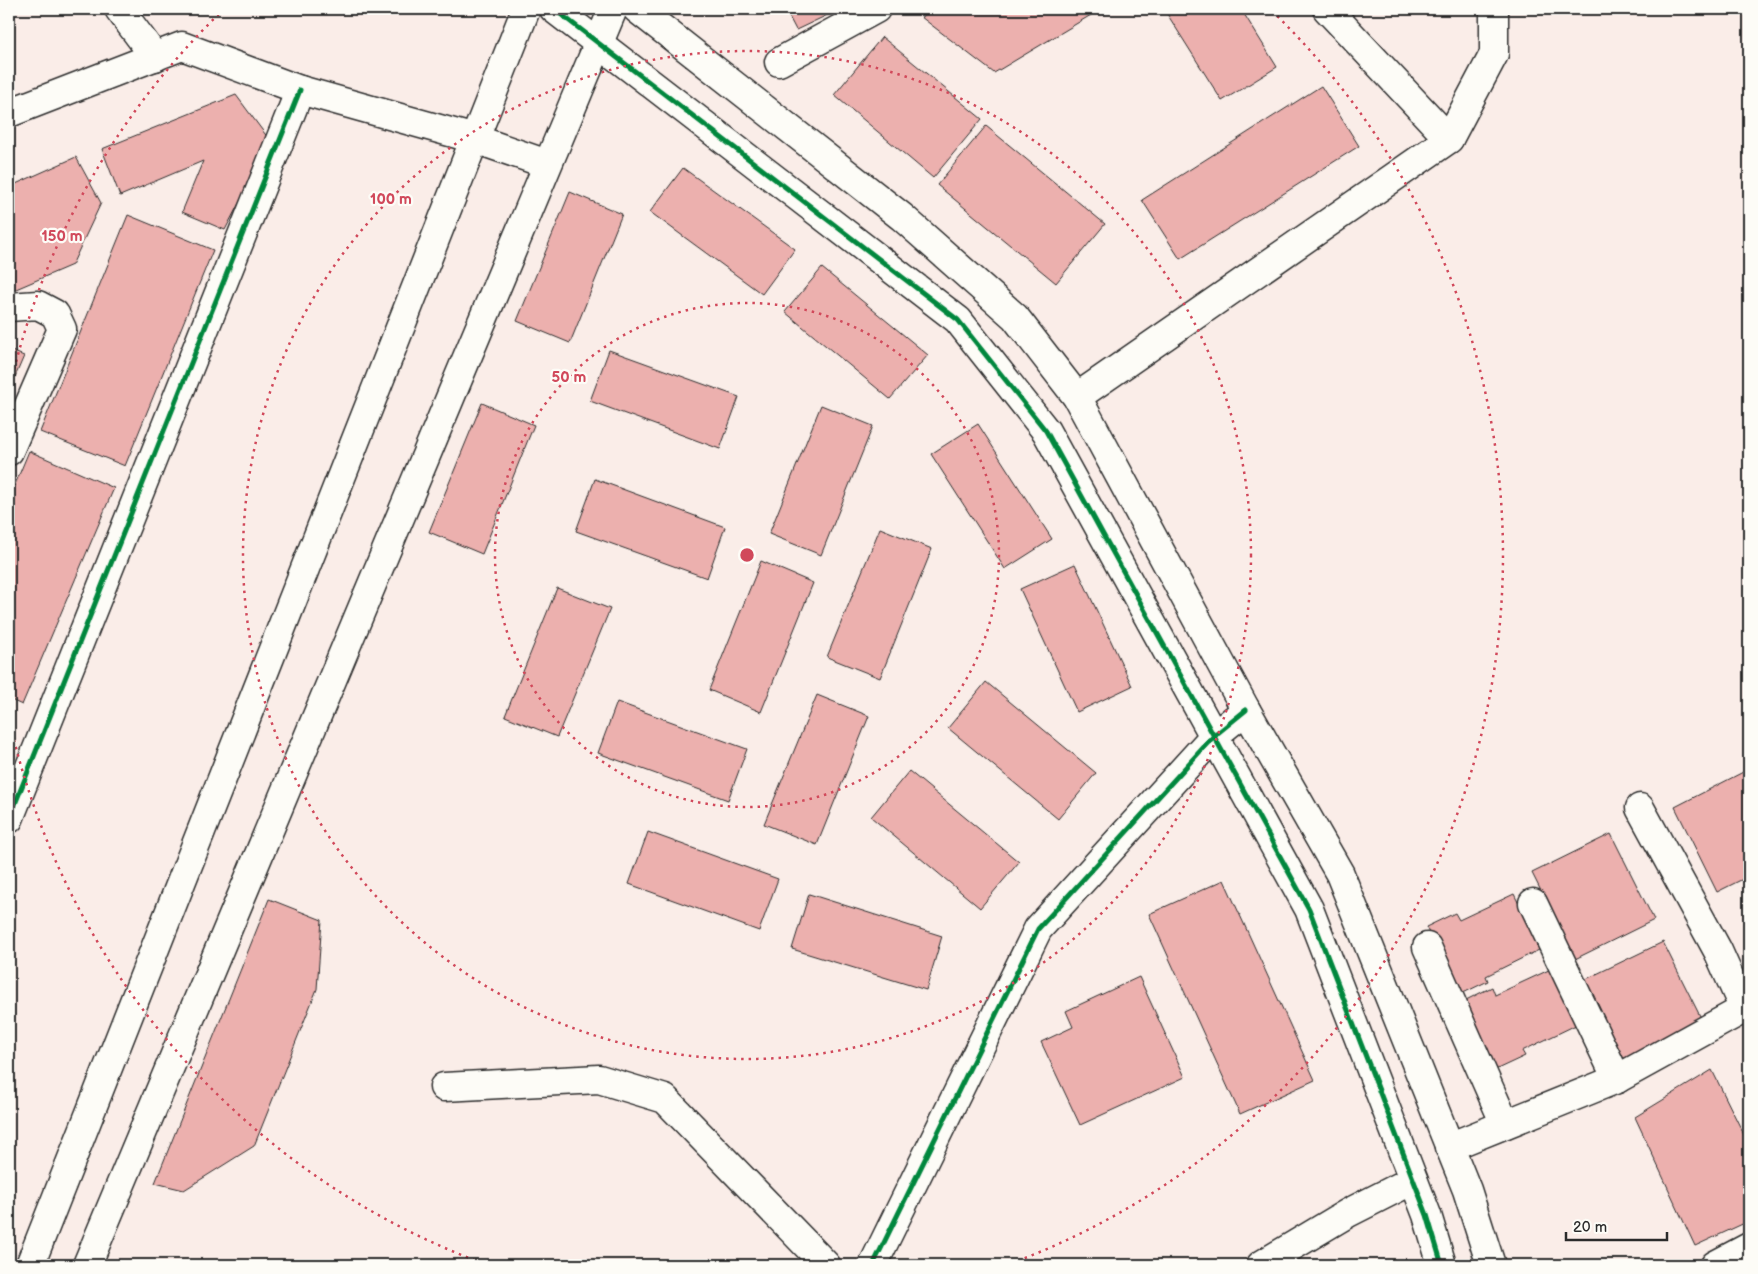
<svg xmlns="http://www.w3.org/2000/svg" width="1758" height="1274" font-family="'Balsamiq Sans',sans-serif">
  <rect width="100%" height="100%" fill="#faede8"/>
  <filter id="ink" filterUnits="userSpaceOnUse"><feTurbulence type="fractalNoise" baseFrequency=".02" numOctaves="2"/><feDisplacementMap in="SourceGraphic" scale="10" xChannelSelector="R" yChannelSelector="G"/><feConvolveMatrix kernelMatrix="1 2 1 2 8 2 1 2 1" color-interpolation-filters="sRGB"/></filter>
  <g filter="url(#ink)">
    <g fill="#ecb0ae" stroke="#2b2b2b">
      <path d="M785,9H840L796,30Z"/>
      <path d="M936,9H1101L994,73L921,17Z"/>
      <path d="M1164,9H1241L1277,67L1222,101Z"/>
      <path d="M882,37L982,119L933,178L834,95Z"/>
      <path d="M1321,86L1359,146L1180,259L1142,200Z"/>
      <path d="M236,95L271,142L225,230L182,212L203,161L120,196L102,149Z"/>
      <path d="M986,126L1105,224L1056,283L937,185Z"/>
      <path d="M76,157L101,203L72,265L9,292V187Z"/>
      <path d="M683,168L795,249L762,294L650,212Z"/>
      <path d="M570,192L622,214L570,343L517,321Z"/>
      <path d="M128,215L213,250L125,466L40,432Z"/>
      <path d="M822,268L928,355L890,399L785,312Z"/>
      <path d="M9,350L24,356L9,391Z"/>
      <path d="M609,350L739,397L720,449L590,401Z"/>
      <path d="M482,403L534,425L482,554L429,532Z"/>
      <path d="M821,405L873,426L821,555L769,534Z"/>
      <path d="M978,424L1052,539L1005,569L931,454Z"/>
      <path d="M29,451L114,488L22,705L9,699V499Z"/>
      <path d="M595,479L725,527L707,578L576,531Z"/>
      <path d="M880,528L932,549L880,678L827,657Z"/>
      <path d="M761,561L813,583L761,712L709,690Z"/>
      <path d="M1075,564L1132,686L1077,712L1020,589Z"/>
      <path d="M557,588L610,609L557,737L505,716Z"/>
      <path d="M986,682L1096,773L1058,819L948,728Z"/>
      <path d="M817,695L869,716L817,845L764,824Z"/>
      <path d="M617,702L747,749L728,800L598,753Z"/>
      <path d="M1749,769V876L1717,892L1675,807Z"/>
      <path d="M909,771L1019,862L980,908L871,817Z"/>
      <path d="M648,832L778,879L759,931L629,884Z"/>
      <path d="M1611,834L1654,920L1575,959L1532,873Z"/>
      <path d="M1224,880L1315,1080L1240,1114L1149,914Z"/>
      <path d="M809,894L942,936L926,990L792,949Z"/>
      <path d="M1514,894L1541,949L1486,976L1488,981L1459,995L1426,927L1455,913L1459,920Z"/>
      <path d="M269,899L322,920L317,989L254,1146L184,1190L155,1183Z"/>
      <path d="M1663,942L1706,1028L1627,1066L1584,980Z"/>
      <path d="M1551,969L1578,1024L1522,1051L1525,1056L1495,1070L1462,1002L1492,987L1495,995Z"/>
      <path d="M1139,977L1185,1077L1080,1125L1041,1042L1073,1027L1066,1011Z"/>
      <path d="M1712,1070L1749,1145V1221L1695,1246L1635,1117Z"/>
    </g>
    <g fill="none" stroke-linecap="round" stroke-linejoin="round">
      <defs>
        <g id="street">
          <path d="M119,9L155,57"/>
          <path d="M1327,9L1449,139"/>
          <path d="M779,62L876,9"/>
          <path d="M9,113L182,46L300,90L475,139L547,164"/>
          <path d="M9,307L38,305L55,314L62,329L9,451"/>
          <path d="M1077,397L1449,139L1494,54V9"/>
          <path d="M9,819L300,90"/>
          <path d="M1533,903L1617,1079"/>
          <path d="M1427,947L1505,1124"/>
          <path d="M444,1087L599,1079L665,1099L826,1265"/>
          <path d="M1449,1147L1617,1079L1744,1009L1718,951L1640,808"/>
          <path d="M873,1265L1038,929L1214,736L1246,710"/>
          <path d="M1261,1265L1348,1213L1413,1180"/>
          <path d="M1715,1265L1749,1247"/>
        </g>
        <g id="secondary">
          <path d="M554,9L958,320L1046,431L1309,909L1427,1215L1442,1265"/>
          <path d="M637,9L902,217L1015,317L1077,397L1246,710L1340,874L1467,1190L1491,1265"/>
          <path d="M30,1265L526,9"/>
          <path d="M87,1265L613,9"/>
        </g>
      </defs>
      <use href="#street" stroke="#2b2b2b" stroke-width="31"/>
      <use href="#secondary" stroke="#2b2b2b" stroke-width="31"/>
      <use href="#street" stroke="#fdfcf7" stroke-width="28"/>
      <use href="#secondary" stroke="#fdfcf7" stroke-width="28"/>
      <defs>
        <g id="cycleway">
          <path d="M554,9L958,320L1046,431L1309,909L1427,1215L1442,1265"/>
          <path d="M9,819L300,90"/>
          <path d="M873,1265L1038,929L1214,736L1246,710"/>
        </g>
      </defs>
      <use href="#cycleway" stroke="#fdfcf7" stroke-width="8"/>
      <use href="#cycleway" stroke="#00873e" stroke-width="5"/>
    </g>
  </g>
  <g fill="none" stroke="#d1495b" stroke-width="2.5" stroke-dasharray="2.5 5">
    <circle cx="747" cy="555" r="252"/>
    <circle cx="747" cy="555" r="504"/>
    <path d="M482 1263A756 756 0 0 1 9 719M9 391A756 756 0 0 1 222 11M1272 11A756 756 0 0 1 1012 1263"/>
  </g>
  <circle cx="747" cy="555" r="8" fill="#d1495b" stroke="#fdfcf7" stroke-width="2.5"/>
  <g font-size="15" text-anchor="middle" font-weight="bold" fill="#d1495b" stroke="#fdfcf7" stroke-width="4.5" stroke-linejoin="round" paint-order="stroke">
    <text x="391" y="204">100 m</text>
    <text x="62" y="241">150 m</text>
    <text x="569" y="382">50 m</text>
  </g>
  <rect width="1758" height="1274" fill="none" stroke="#fdfcf7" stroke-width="30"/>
  <rect x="15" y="15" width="1728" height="1244" fill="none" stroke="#2b2b2b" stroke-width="2" filter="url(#ink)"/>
  <path d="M1566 1232v8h101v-8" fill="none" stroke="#2b2b2b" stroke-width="2.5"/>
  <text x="1573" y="1232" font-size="15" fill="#2b2b2b" stroke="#fdfcf7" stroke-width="4" paint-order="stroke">20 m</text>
</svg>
